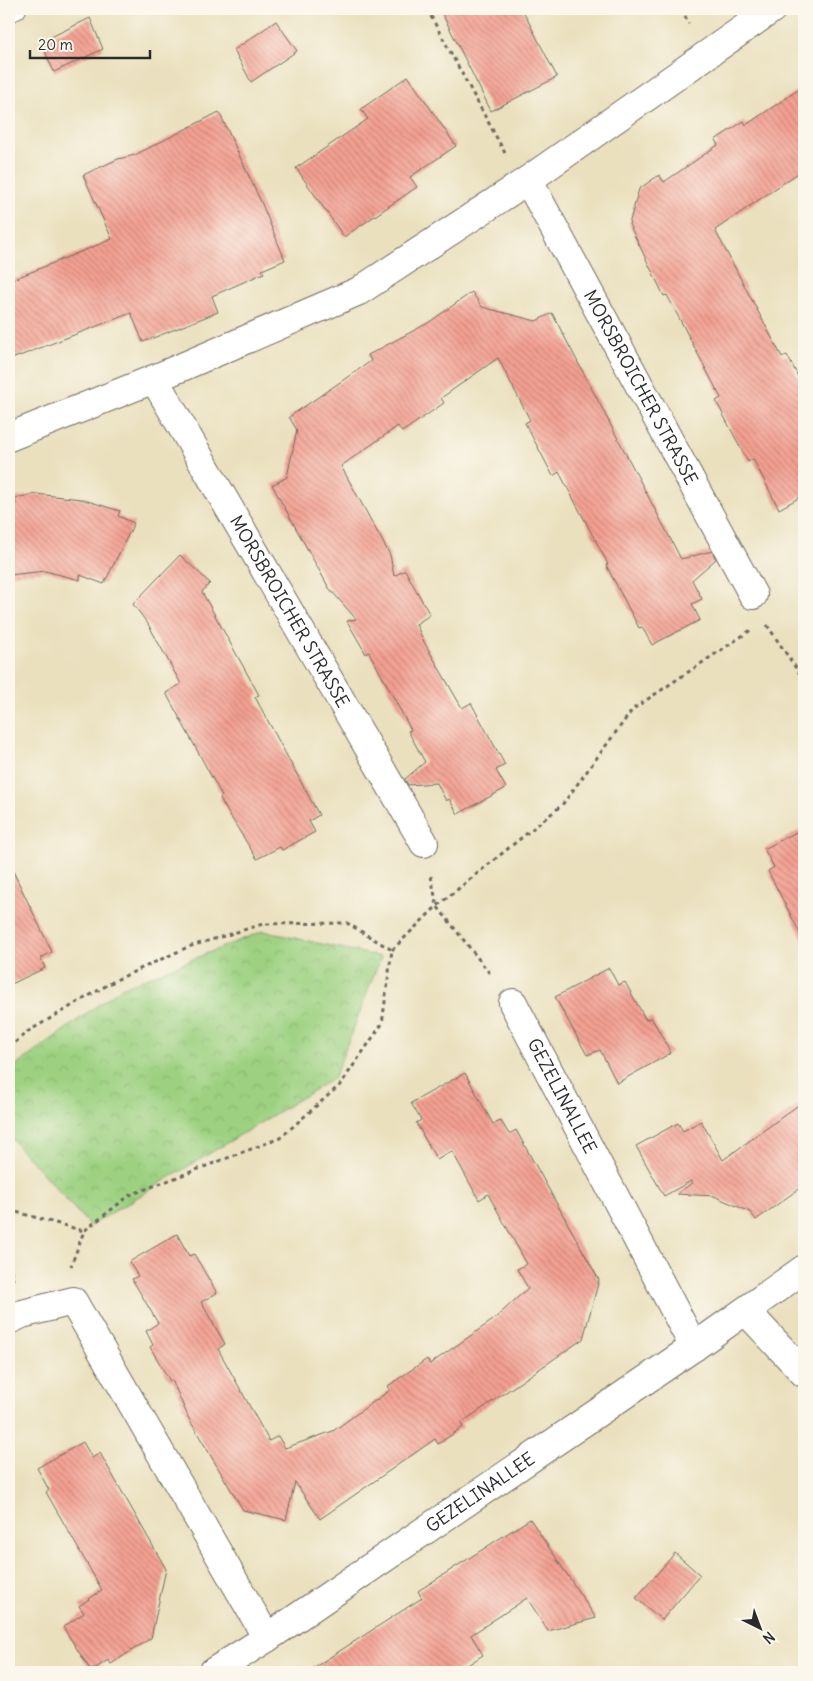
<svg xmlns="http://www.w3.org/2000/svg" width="813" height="1681" font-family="Delius,sans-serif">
  <defs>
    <pattern id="park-crowns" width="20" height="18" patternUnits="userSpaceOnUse" patternTransform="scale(1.25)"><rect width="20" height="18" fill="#9dd181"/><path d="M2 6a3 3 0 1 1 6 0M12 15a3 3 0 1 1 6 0" fill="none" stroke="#87b470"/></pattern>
    <pattern id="building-back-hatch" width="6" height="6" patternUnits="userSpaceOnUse" patternTransform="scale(1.25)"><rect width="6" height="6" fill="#f4a092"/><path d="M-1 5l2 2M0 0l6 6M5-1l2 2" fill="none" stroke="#c68377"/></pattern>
  </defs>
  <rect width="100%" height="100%" fill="#fbf7ec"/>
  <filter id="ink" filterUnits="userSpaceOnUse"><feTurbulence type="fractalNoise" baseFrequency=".02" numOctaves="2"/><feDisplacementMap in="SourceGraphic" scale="10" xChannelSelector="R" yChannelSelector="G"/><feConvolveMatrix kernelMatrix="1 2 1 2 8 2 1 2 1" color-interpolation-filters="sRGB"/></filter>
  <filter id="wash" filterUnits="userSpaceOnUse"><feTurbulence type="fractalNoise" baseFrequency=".0096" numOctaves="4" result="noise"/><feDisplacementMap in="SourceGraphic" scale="20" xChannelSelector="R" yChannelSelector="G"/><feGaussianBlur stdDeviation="1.12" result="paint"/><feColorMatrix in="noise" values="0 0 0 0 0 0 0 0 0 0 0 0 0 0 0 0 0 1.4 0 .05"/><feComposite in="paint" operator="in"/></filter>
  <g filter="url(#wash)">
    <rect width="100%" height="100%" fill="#eae0be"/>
    <path fill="url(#park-crowns)" stroke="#647e56" d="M263,931L381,957L334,1078L90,1226L9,1136V1071L121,988Z"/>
    <g id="blocks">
      <g fill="url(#building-back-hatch)">
        <path d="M440,9H522L557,77L491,111Z"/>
        <path d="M90,18L103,49L54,72L41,42Z"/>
        <path d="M276,21L297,51L251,82L234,50Z"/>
        <path d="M408,76L456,146L410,177L417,187L344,237L296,168L368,119L361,109Z"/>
        <path d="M804,86V169L715,230L782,357L787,355L804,388V495L779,509L753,459L748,462L716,401L721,398L667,295L664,296L629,224L639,189L659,175L664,182L718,145L715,140L744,121L746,125Z"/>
        <path d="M219,112L262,204L285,260L262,270L264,273L212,296L218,312L143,342L131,313L9,360V281L112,239L83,175L118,159L135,155Z"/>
        <path d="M472,292L482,307L536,321L552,313L681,559L712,551L716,559L692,580L702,599L692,604L700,620L652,645L642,627L639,628L606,565L608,564L559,472L553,476L525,423L530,420L498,358L441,398L444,403L402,432L398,426L341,466L390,555L394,576L405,570L430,615L416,624L424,642L462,708L471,703L505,765L496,770L506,788L458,814L449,799L446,801L437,783L408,785L405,779L425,762L408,731L411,730L369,652L366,654L347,621L356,619L329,588L272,485L287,477L297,430L289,417L371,361L368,355L428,323Z"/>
        <path d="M36,494L81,499L120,511L118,516L134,523L104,584L80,575V580L45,571L9,575V505L16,504L15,498Z"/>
        <path d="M180,555L210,583L202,592L259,695L255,697L319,815L309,821L315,832L282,850L280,847L257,859L227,811L220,798L222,796L166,693L181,684L148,624L133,604Z"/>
        <path d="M804,828V941L768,871L774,867L764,849Z"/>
        <path d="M9,863L52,952L41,958L45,968L9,985Z"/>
        <path d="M609,968L618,985L625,982L646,1020L651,1017L671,1053L617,1083L600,1050L587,1055L555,997Z"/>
        <path d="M465,1073L493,1124L501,1121L509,1134L516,1130L599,1280L583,1339L461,1423L463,1427L438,1444L435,1439L320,1519L295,1482L286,1520L243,1510L189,1419L172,1380L170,1381L150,1347L153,1345L146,1331L158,1323L132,1279L138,1276L129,1262L177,1234L189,1256L194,1254L217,1293L201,1302L225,1344L218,1349L269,1441L278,1436L285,1448L333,1431L390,1390L388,1386L427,1359L430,1364L493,1320L528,1288L517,1269L527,1264L488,1194L479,1200L452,1151L437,1160L416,1123L421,1120L411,1103Z"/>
        <path d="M804,1101V1185L756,1220L750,1212L714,1196L677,1194L693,1182L691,1181L664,1196L636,1146L678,1123L683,1131L701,1121L723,1160Z"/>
        <path d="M83,1442L92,1458L100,1453L166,1569L151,1638L111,1664L108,1660L91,1671L63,1627L84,1613L79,1606L102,1590L46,1492L49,1490L37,1468Z"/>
        <path d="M530,1519L596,1618L548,1631L527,1598L471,1635L483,1655L457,1672H307L422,1598L418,1591Z"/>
        <path d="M675,1553L700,1575L662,1620L636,1598Z"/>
      </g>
    </g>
  </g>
  <g filter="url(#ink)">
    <use href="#blocks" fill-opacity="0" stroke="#6e6a5e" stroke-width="1"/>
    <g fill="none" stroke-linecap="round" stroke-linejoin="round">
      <defs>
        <path id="service" d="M9,12L16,9"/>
        <g id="minor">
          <path id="s1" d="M528,180L753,595"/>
          <path id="s2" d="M154,379L424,843"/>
          <path d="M9,437L154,379L359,291L528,180L772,9"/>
          <path id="s3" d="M513,1003L694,1347"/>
          <path d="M746,1311L804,1373"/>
          <path d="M9,1320L22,1314L73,1301L267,1638"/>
          <path id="s4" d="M213,1672L267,1638L694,1347L804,1269"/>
        </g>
      </defs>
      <use href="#service" stroke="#6e6a5e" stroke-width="22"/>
      <use href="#minor" stroke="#6e6a5e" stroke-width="30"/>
      <g stroke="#6e6a5e" stroke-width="3" stroke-dasharray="4 4" stroke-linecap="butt">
        <path d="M427,9L505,153"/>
        <path d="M681,9L689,24"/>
        <path d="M767,625L804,680"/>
        <path d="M431,876L437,906L491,975"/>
        <path d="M392,950L437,906L562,805L633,709L751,630"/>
        <path d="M9,1048L27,1032L116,980L188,947L263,924L347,923L392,950L382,1024L340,1085L280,1138L130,1195L84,1231L71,1266"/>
        <path d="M9,1210L84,1231"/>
        <path d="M9,1262L13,1280"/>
      </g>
      <use href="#service" stroke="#fff" stroke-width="20"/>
      <use href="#minor" stroke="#fff" stroke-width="28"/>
    </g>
  </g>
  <g text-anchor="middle" stroke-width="4" stroke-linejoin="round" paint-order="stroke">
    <g font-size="18" fill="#2b2b2b" stroke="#fbf7ec">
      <text dy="6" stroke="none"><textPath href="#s1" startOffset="236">MORSBROICHER STRASSE</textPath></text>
      <text dy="6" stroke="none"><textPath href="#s2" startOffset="269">MORSBROICHER STRASSE</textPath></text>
      <text dy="6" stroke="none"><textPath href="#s3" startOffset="105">GEZELINALLEE</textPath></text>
      <text dy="6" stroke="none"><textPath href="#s4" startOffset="322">GEZELINALLEE</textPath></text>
    </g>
  </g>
  <rect width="813" height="1681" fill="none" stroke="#fbf7ec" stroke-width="30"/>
  <g transform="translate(760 1628) rotate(138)" stroke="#fbf7ec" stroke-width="4" paint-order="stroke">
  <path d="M0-4L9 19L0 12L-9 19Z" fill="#2b2b2b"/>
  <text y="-8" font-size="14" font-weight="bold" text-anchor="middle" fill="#2b2b2b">N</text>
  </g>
  <path d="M30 50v8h120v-8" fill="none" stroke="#2b2b2b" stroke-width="2.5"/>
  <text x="38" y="50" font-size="15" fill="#2b2b2b" stroke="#fbf7ec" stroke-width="4" paint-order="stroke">20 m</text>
</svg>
